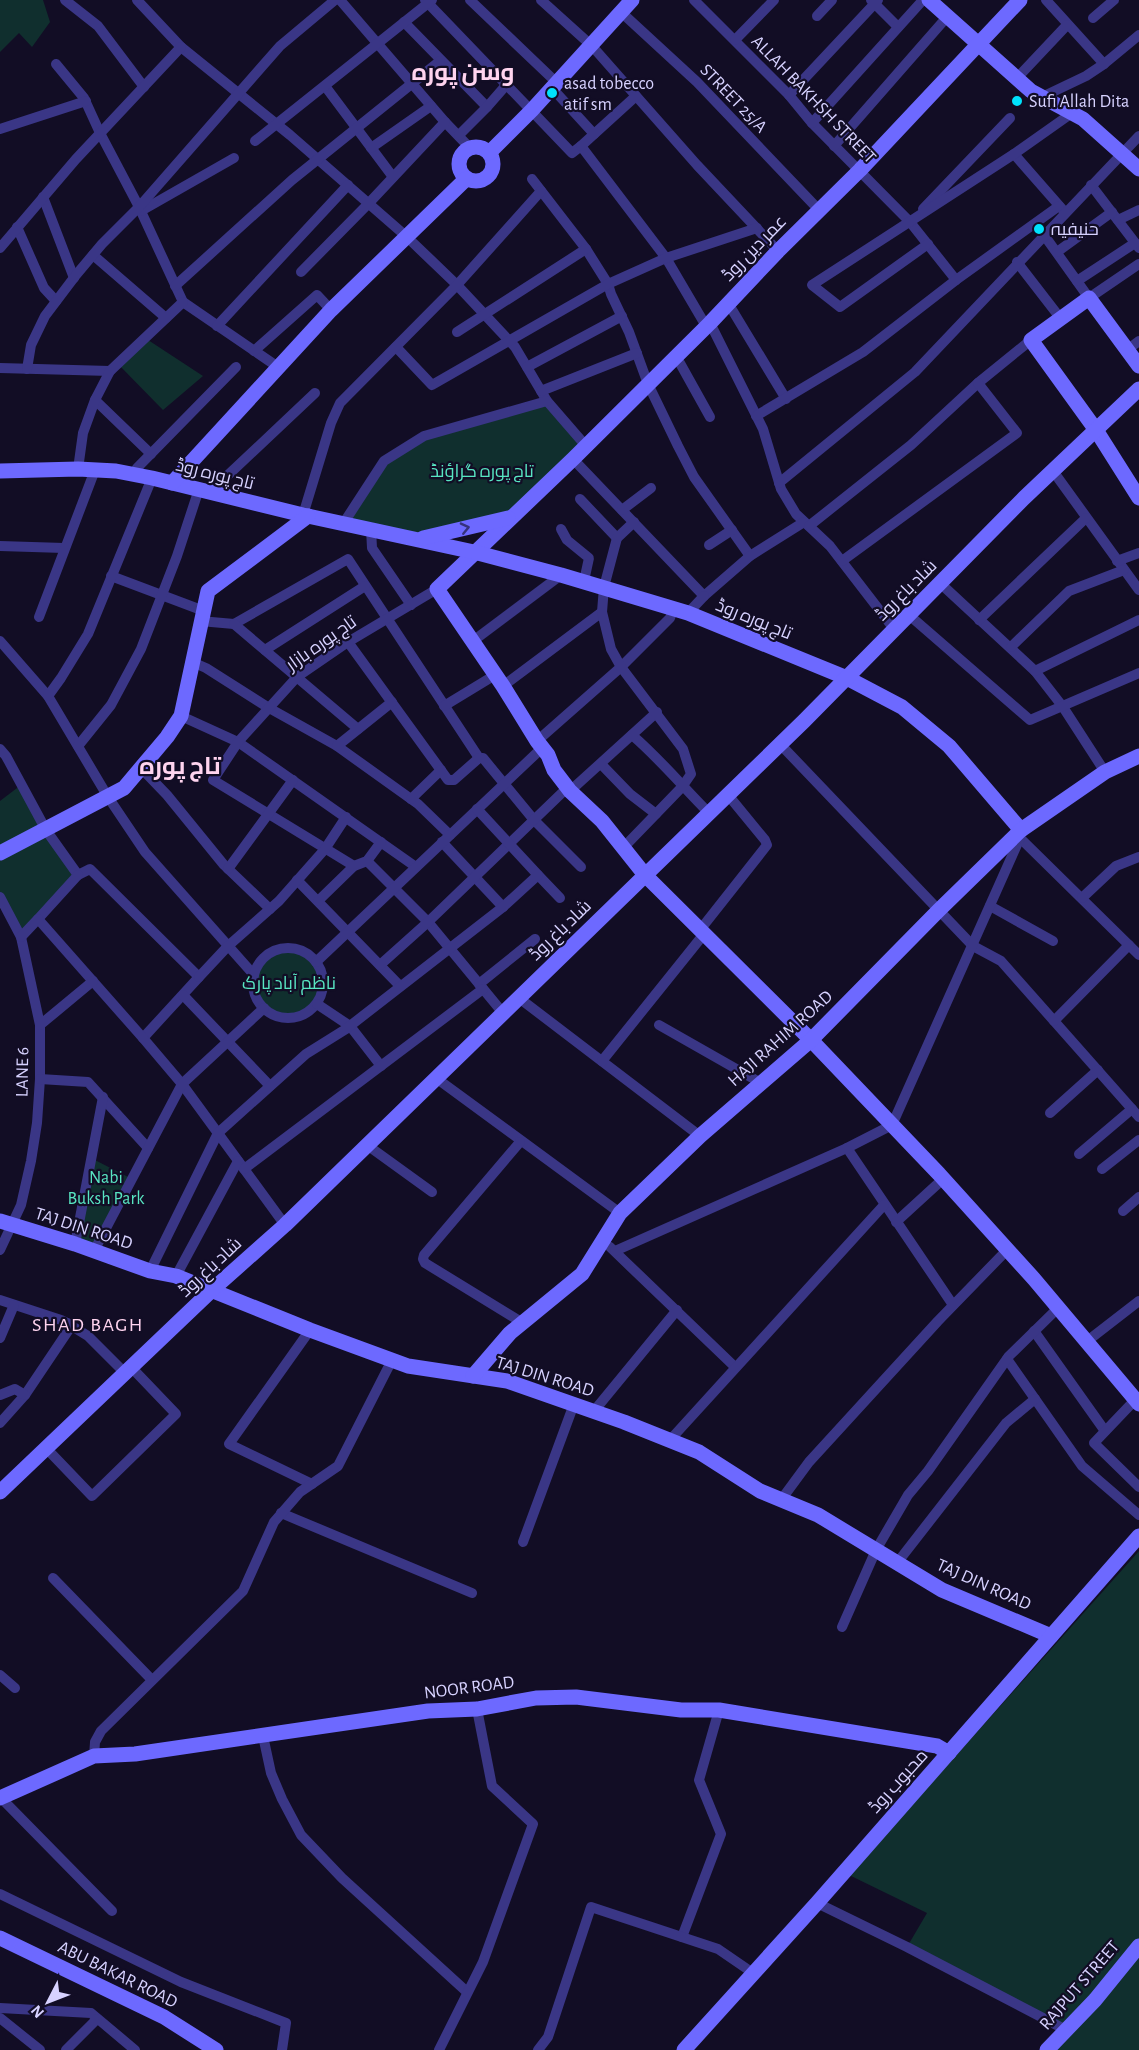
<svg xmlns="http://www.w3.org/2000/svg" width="1139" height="2050" font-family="'Alegreya Sans',Cairo,sans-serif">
  <rect width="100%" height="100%" fill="#120d25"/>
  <g fill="#102f2e">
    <path d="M0,0H43L50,22L32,47L19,33L0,52Z"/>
    <path d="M145,338L203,376L163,410L118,364Z"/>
    <path d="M547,401L586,446L511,516L403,535L343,524L384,461L424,436Z"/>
    <path d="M21,785L78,875L21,937L0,897V801Z"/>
    <circle cx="288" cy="983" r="35"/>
    <path d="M91,1158L132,1179L94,1251L75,1244Z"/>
    <path d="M1139,1551V2050H1047L1066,2030L907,1947L927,1913L849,1875Z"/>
  </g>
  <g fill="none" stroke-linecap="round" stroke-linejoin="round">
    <g stroke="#3a3686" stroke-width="10">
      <path d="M65,0L98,26L144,87"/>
      <path d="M137,0L181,47L290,135L407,237L457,285L515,347L547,401L586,446"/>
      <path d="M340,0L445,122L470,148"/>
      <path d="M425,0L572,153L581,146L666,258L706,326"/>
      <path d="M470,0L557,83"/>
      <path d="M541,0L592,46L697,165L778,251"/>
      <path d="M694,0L789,95L812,123L910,222L956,280"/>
      <path d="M871,0L898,27"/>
      <path d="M1046,0L1104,64"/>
      <path d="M621,12L697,82L819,210"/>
      <path d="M817,16L832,0"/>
      <path d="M1093,18L1114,0"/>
      <path d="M404,22L487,107"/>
      <path d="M735,40L774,0"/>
      <path d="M56,64L84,98L100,133L139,207L183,302L278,367"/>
      <path d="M1017,78L1067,25"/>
      <path d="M325,86L393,177"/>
      <path d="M552,88L594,134"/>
      <path d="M789,95L878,0"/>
      <path d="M1042,97L1086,76L1104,64L1139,35"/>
      <path d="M812,123L923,0"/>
      <path d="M0,129L86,101"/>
      <path d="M459,135L487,107L507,84"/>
      <path d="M255,141L432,0"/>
      <path d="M581,146L636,96"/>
      <path d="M834,146L947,17"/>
      <path d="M371,148L431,106"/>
      <path d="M1014,154L1063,210"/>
      <path d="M532,179L586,249L608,284L611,294L629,332L648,384L678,446L694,477L750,556"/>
      <path d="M1091,185L1139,248"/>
      <path d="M43,197L74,278"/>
      <path d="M923,209L1010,118"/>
      <path d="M141,211L234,158"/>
      <path d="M1118,220L1139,210"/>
      <path d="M17,227L44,288L56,301"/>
      <path d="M1044,235L1089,298L1139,264"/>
      <path d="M928,244L840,307L812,285L1014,154L1072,113"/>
      <path d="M0,248L76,159L181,47"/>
      <path d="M1057,252L1112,212"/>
      <path d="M93,255L166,318"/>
      <path d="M1017,262L1061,319"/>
      <path d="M301,272L369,203L445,122"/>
      <path d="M1077,281L1135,243"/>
      <path d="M175,286L292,180L440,61"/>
      <path d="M728,303L786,399"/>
      <path d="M710,323L763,429L781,489L796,514L830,546L894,629"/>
      <path d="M217,326L348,185"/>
      <path d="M457,332L586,249"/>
      <path d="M396,347L432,385L608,284L666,258L757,228"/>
      <path d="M1127,350L1139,341"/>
      <path d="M254,351L317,295L331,310"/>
      <path d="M676,356L710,417"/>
      <path d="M527,367L622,316"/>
      <path d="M0,368L110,371"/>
      <path d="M27,369L31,345L45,316L76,275L102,244L139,207L280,46L335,0"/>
      <path d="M541,391L637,353"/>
      <path d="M95,400L151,454"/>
      <path d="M756,416L863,352L956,280L1059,206"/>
      <path d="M573,459L704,596L750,556L804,522"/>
      <path d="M78,469L83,433L95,400L110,371L183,302"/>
      <path d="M1053,471L1139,590"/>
      <path d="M134,475L137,468L236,367"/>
      <path d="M779,483L915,372L1139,136"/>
      <path d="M210,492L315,393"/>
      <path d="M580,499L617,538"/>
      <path d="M622,510L651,488"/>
      <path d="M303,515L331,423L340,403L457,285L541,191"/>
      <path d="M343,524L384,461L424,436L547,401"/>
      <path d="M809,526L911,445L978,383L1031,340"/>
      <path d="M371,529L372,548L411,605"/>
      <path d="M561,529L567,540L589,558L584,581"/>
      <path d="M709,545L732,530"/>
      <path d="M0,546L64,548"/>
      <path d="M842,561L1017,433L978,383"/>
      <path d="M1117,561L1139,553"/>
      <path d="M111,576L204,611"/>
      <path d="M940,583L1035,671L1063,707L1105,772"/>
      <path d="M688,613L704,596"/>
      <path d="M909,615L1030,720L1139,673"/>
      <path d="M39,617L95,470"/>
      <path d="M979,620L1086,518"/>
      <path d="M200,621L234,624L348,559L479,758"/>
      <path d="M234,624L358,729"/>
      <path d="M0,641L48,696L108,797L145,852L254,975"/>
      <path d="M473,641L561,575"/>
      <path d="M348,642L448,780H454L479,758H483L534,820L581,867"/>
      <path d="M1011,647L1069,591L1124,570"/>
      <path d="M265,650L365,586"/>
      <path d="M192,662L206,668L269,708L337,746L418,804L450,835"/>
      <path d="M1035,671L1139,620"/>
      <path d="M503,686L602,612"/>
      <path d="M48,696L61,678L88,634L152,478"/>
      <path d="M444,706L495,675"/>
      <path d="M181,716L238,742L416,867"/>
      <path d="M632,735C660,759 683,787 709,813"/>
      <path d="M537,741L621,667L670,618L674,608"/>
      <path d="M780,744L973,946L1001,961L1139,1117"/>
      <path d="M78,746L111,705L141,649L177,556L199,489"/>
      <path d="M337,746L392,702"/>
      <path d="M0,749L6,756L46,830L78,875L90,869L199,977L143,1038"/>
      <path d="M601,764L630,794L656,814"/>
      <path d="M141,768L167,795L224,865L270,909"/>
      <path d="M570,791L657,712"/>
      <path d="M411,799L441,770"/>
      <path d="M1020,838L1139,955"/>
      <path d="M442,842L503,907"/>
      <path d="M623,848L682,787L691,774L683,749L621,667L611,649L602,612L604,587L617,538L634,522"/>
      <path d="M367,861L428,922L503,1013"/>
      <path d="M354,866L213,780L238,742L297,677L348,642L437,589"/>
      <path d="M228,869L293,780"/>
      <path d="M538,875L560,898"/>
      <path d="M297,880L400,986"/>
      <path d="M0,897L21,937L40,1025V1079L37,1123L31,1161L21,1205L0,1250"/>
      <path d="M1082,898L1116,866L1139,857"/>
      <path d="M318,901L354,866L367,861L381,842"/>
      <path d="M990,906L1053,941"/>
      <path d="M38,919L78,875"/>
      <path d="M700,930L767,845L765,840L728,795"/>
      <path d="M21,937L38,919L143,1038L182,1084L285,1225"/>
      <circle cx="288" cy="983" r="35"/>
      <path d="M316,962L542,748"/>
      <path d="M380,965L428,922L567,788"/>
      <path d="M199,977L228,946L279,901L325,849L346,817"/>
      <path d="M479,984L535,939"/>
      <path d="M183,995L270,1086"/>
      <path d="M519,998L700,1136"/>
      <path d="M317,1004L350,1026L381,1066"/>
      <path d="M1054,1021L1129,945"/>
      <path d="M40,1025L93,981"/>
      <path d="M659,1025L761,1083"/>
      <path d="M602,1061L704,934"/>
      <path d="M436,1078L620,1213"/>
      <path d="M40,1079L88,1082L148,1148"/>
      <path d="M1050,1113L1098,1070"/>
      <path d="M520,1142L424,1255L423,1259L425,1263L523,1323"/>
      <path d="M367,1145L432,1192"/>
      <path d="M847,1148L953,1305"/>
      <path d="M1079,1154L1132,1109"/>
      <path d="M244,1169L483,989"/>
      <path d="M1102,1169L1139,1140"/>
      <path d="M1123,1211L1139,1197"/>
      <path d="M896,1222L943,1179"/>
      <path d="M75,1244L103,1097"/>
      <path d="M610,1247L735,1367"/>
      <path d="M94,1251L182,1084L264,1008"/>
      <path d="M615,1251L847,1148L892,1125L1020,838L1021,830"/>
      <path d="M150,1271L218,1133L306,1054L346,1029L503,907L538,875L477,809"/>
      <path d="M176,1276L238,1161"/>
      <path d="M0,1300L61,1320L67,1323L70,1328L25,1395L0,1423"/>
      <path d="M67,1323L88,1336L125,1373"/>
      <path d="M310,1330L229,1444L312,1484"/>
      <path d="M1034,1331L1105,1431"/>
      <path d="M0,1338L14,1305"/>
      <path d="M1086,1342L1139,1301"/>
      <path d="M1007,1359L1082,1466L1139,1515"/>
      <path d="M0,1395L15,1389L25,1395"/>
      <path d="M1135,1400L1094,1443L1139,1487"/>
      <path d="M594,1411L677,1310"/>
      <path d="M670,1440L884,1205"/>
      <path d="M46,1448L92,1496L176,1414L131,1367"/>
      <path d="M781,1500L809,1462L938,1321L1007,1250"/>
      <path d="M281,1513L472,1593"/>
      <path d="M523,1542L574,1404"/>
      <path d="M897,1563L1006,1423L1035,1399"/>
      <path d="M53,1578L152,1680"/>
      <path d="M842,1627L876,1550L908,1495L928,1471L1009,1356L1058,1308"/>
      <path d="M0,1675L15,1688"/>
      <path d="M263,1736L271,1773L282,1799L301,1835L342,1878L467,1992"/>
      <path d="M94,1756L95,1742L101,1731L243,1591L274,1522L300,1492L338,1466L392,1360"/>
      <path d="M1,1798L112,1911"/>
      <path d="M0,1894L181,1982L286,2023L282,2050"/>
      <path d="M817,1903L907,1947L1066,2030"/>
      <path d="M682,1937L721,1834L699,1780L719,1710"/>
      <path d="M0,2008L91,2013L135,2050"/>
      <path d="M0,2018L40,2050"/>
      <path d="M66,2050L97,2019"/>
      <path d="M439,2050L483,1962L533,1824L492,1786L477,1709"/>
      <path d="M538,2050L548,2037L591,1907L718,1949L753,1973"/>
    </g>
    <g stroke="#6d69ff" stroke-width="15">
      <path d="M929,0L1031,91L1083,119L1139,169"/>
      <path d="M1020,0L860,170L778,251L710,323L573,459L437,589L503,686L537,741L548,755L554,770L570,791L602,821L645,875L811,1040L939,1174L1034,1279L1139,1404"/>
      <circle cx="476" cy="164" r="17"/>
      <path d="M489,153L532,110L632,0"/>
      <path d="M1139,366L1089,298L1031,340L1096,430L1139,498"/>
      <path d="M0,471L78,469L116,471L152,478L303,515L474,552L561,575L688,613L847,678L902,707L949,746L1021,830"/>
      <path d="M172,483L331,310L466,179"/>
      <path d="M423,538L508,518"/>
      <path d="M0,853L124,788L167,737L181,716L208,591L308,516"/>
      <path d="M0,1221L75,1244L150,1271L176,1276L310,1330L408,1366L507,1381L624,1422L699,1452L760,1491L818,1515L942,1590L1051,1636"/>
      <path d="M473,1376L510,1333L582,1274L620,1213L700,1136L811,1040L939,910L1021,830L1105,772L1139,756"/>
      <path d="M0,1492L212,1290L285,1225L804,721L1024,498L1139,389"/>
      <path d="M0,1798L94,1756L135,1754L428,1711L477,1709L536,1698L576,1697L681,1710H719L937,1746L949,1753"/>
      <path d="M0,1938L164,2017L216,2050"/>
      <path d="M684,2050L817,1903L1139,1536"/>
      <path d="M1047,2050L1095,2000L1139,1946"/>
    </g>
  </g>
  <defs><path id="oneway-chevron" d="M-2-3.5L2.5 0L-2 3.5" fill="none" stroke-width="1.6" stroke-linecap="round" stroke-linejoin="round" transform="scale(1.5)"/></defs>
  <use stroke="#36327c" href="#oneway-chevron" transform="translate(465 528) rotate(-13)"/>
  <g fill="#00e2fd" stroke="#120d25" stroke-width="2">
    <circle cx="552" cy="93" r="6"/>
    <circle cx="1017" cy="101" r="6"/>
    <circle cx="1039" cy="229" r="6"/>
  </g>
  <g text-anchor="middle" stroke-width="4.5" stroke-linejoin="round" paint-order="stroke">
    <g font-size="18" fill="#d7d2ff" stroke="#120d25" text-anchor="start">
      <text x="564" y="89">asad tobecco<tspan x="564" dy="21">atif sm</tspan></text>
      <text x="1029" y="107">Sufi Allah Dita</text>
      <text x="1051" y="235">حنیفیہ</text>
    </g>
    <g font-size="18" fill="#d7d2ff" stroke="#120d25">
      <text transform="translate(734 98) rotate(46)" y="6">STREET 25/A</text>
      <text transform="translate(814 99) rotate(46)" y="6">ALLAH BAKHSH STREET</text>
      <text transform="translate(754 248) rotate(-46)" y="6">عمر دین روڈ</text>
      <text transform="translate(215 474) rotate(14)" y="6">تاج پورہ روڈ</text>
      <text transform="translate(906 590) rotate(-45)" y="6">شاد باغ روڈ</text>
      <text transform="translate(754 619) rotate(22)" y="6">تاج پورہ روڈ</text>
      <text transform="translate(321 643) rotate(-35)" y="6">تاج پورہ بازار</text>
      <text transform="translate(560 930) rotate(-44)" y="6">شاد باغ روڈ</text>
      <text transform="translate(780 1038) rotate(-42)" y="6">HAJI RAHIM ROAD</text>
      <text transform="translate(22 1072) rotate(-89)" y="6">LANE 6</text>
      <text transform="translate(84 1228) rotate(18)" y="6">TAJ DIN ROAD</text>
      <text transform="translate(210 1267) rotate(-43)" y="6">شاد باغ روڈ</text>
      <text transform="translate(545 1376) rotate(17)" y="6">TAJ DIN ROAD</text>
      <text transform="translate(984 1584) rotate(24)" y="6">TAJ DIN ROAD</text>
      <text transform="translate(469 1687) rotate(-7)" y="6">NOOR ROAD</text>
      <text transform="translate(898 1781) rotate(-48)" y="6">محبوب روڈ</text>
      <text transform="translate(118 1974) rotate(26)" y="6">ABU BAKAR ROAD</text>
      <text transform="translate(1079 1985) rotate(-49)" y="6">RAJPUT STREET</text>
    </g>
    <g font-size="18" fill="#58e5c2" stroke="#120d25">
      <text x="482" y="477">تاج پورہ گراؤنڈ</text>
      <text x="289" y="989">ناظم آباد پارک</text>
      <text x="106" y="1183">Nabi<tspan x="106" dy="21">Buksh Park</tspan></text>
    </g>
    <g font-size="20" letter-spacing="1.5" fill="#ffd4ef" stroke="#120d25">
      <text x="88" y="1331">SHAD BAGH</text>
    </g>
    <g font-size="24" font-weight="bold" fill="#ffd4ef" stroke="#120d25">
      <text x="463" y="80">وسن پورہ</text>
      <text x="180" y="774">تاج پورہ</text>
    </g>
  </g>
  <g transform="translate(48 2002) rotate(228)" stroke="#120d25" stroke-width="4.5" paint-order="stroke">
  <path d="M0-4.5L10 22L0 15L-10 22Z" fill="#d7d2ff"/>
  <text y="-9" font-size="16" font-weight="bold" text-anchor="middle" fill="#d7d2ff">N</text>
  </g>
</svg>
